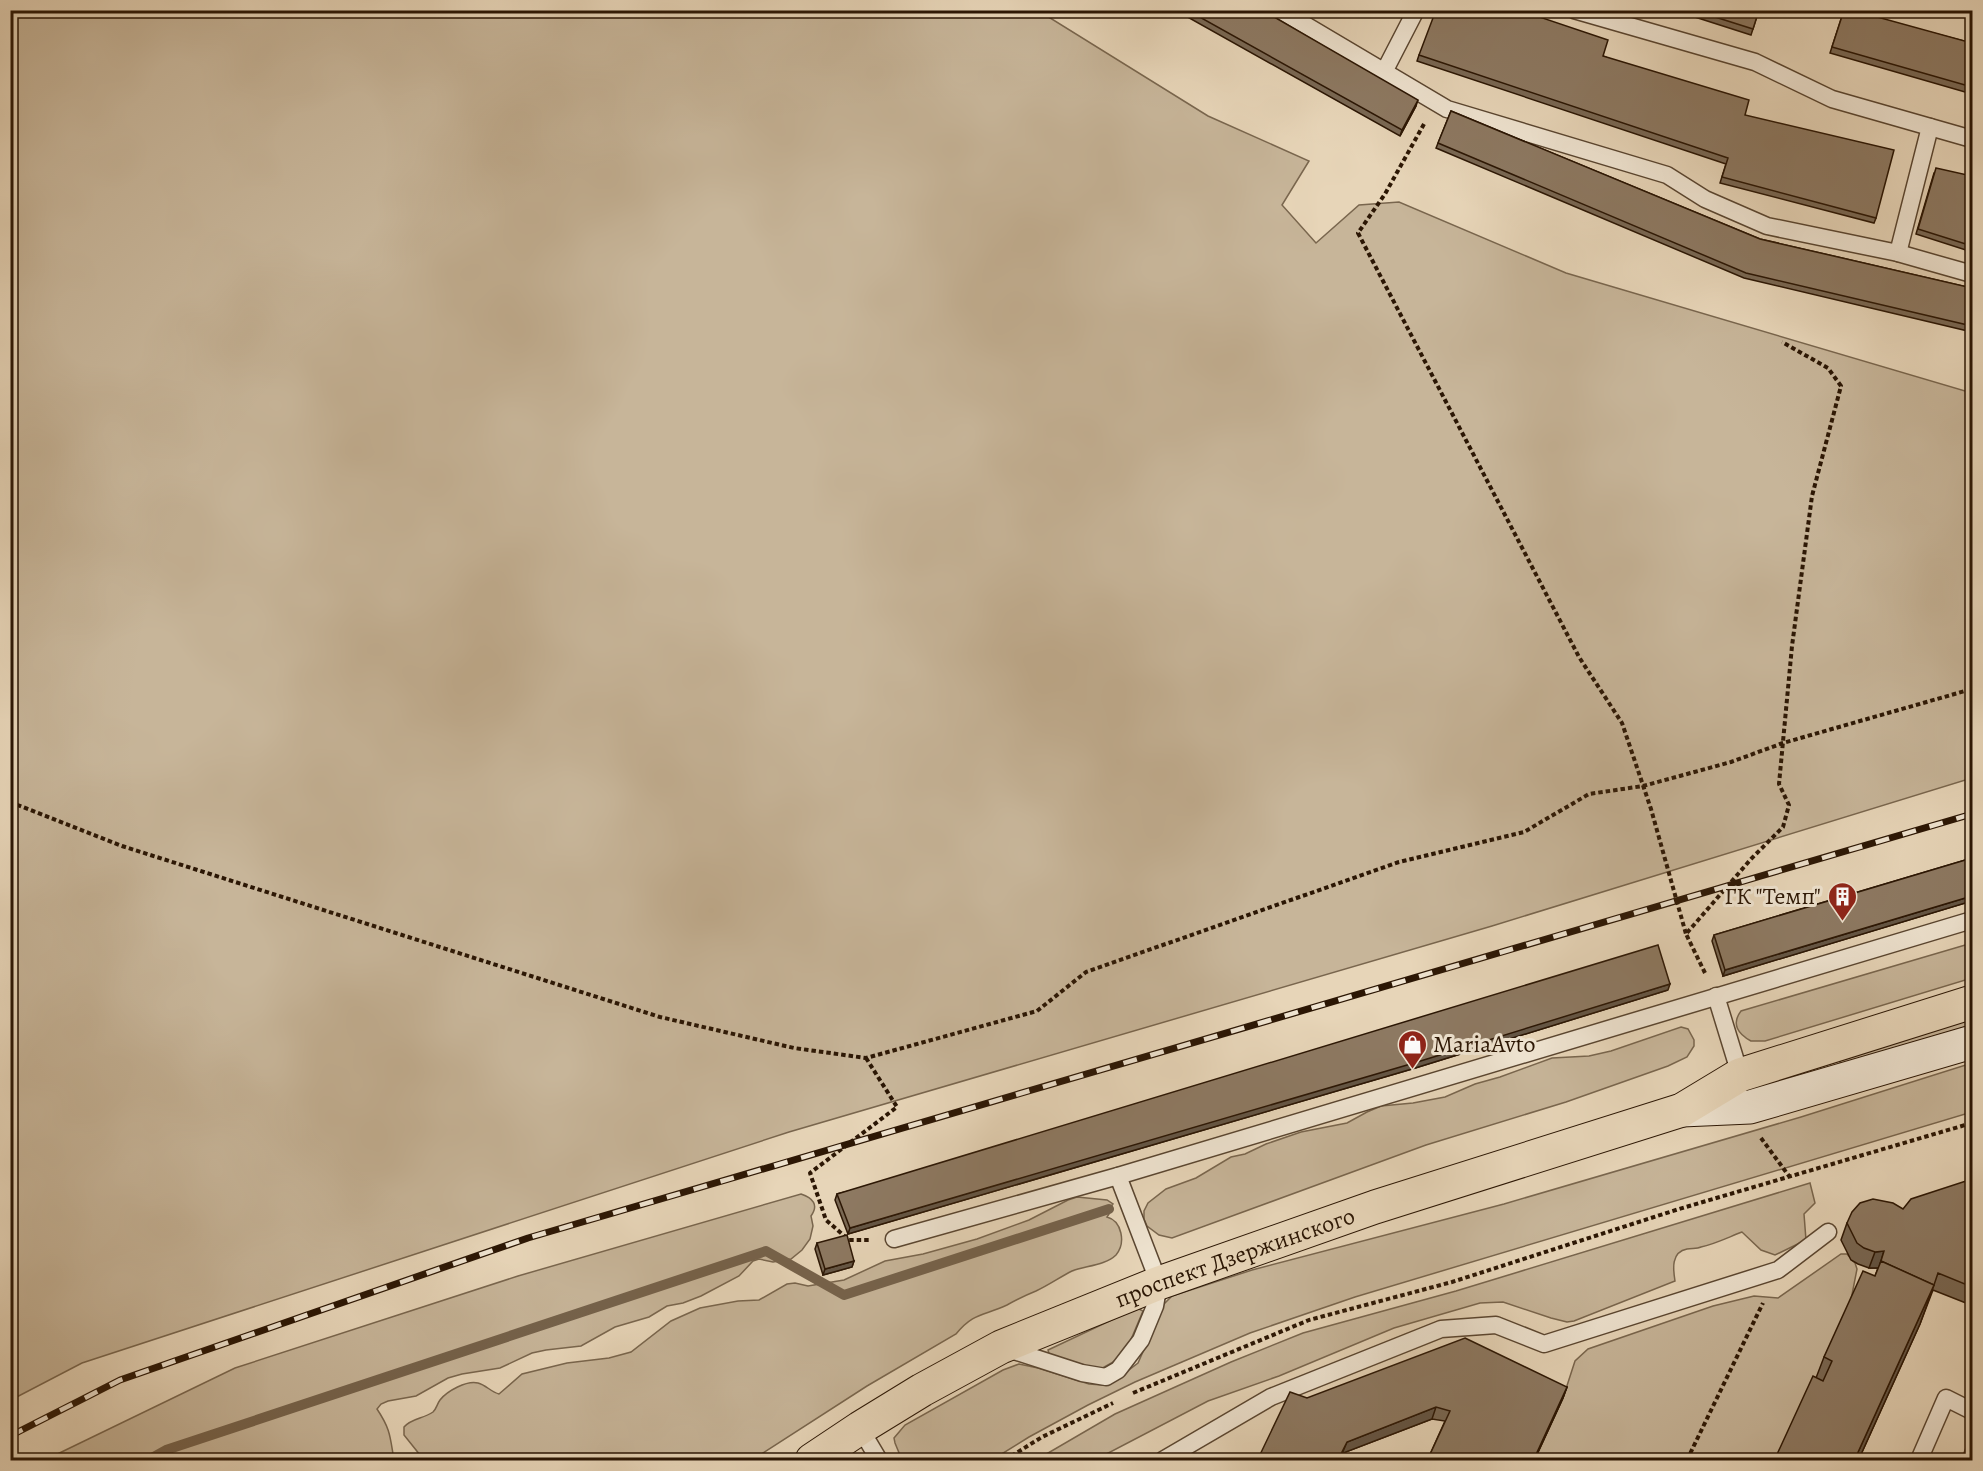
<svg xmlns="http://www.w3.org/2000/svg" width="1983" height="1471" font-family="Alegreya,serif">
  <rect width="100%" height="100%" fill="#e7d5b8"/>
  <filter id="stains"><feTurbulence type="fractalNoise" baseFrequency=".00333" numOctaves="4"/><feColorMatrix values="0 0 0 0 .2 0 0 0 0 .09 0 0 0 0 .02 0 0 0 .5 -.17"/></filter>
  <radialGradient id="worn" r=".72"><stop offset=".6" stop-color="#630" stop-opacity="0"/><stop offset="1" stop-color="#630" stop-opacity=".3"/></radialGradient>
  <g fill="#c7b599" stroke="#79664e" stroke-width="1.5">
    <path d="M10,11H1039L1208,116L1309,161L1282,205L1316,243L1359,205L1399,202L1566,273L1972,393V778L1492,926L789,1132L82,1363L11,1400Z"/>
    <path d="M1972,943V978L1765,1041H1751C1738,1034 1731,1024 1741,1011Z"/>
    <path d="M1972,1017V1025L1840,1064V1058Z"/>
    <path d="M1681,1027L1688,1029L1694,1040V1046L1687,1057L1668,1066L1566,1102L1426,1145L1172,1238L1159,1235L1147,1226L1144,1219V1211L1148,1203L1166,1189L1196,1178L1231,1157L1245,1154L1266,1144L1301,1132L1347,1123L1367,1112L1381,1106L1413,1103L1445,1097L1475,1084L1500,1077L1552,1058L1589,1056L1611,1051Z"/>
    <path d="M1972,1063V1112L1355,1297L1250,1333L1135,1382L1088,1405L1029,1437L992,1460H902L895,1443L894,1438L905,1425L1003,1370L1019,1364L1038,1368L1089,1384L1102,1385L1118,1378L1138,1363L1164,1304L1172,1296L1252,1270L1504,1204L1801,1117Z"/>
    <path d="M1810,1183L1815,1203L1804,1214L1806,1240L1775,1255L1761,1250L1742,1232C1729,1237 1715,1244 1701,1247C1697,1249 1692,1248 1687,1249C1671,1252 1673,1269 1675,1281L1574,1321L1567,1322L1551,1318L1503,1302L1480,1303L1394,1328L1279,1376L1208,1401L1095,1460H1036L1115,1414L1231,1362L1303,1333L1456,1291Z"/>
    <path d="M801,1194C813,1198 819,1205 811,1216L813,1226L810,1239L802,1250L791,1259L773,1262L759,1259L753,1261L739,1276L701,1296L683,1303L667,1306L649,1317L615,1327L581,1346L546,1350L532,1353L500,1368L462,1374L448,1378L416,1396L388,1401L381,1404L377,1409C391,1430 390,1437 394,1460H45L235,1368L518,1276Z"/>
    <path d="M1077,1197L1107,1200L1113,1204L1109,1209V1214L1107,1217C1122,1221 1126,1243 1116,1255C1106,1265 1085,1266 1072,1271C1060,1277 1049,1285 1036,1291C1026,1295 1016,1300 1007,1305C984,1316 974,1312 956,1334L867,1386L752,1460H422L420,1455L404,1435V1427C412,1418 423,1419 433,1412C437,1408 437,1404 440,1400C447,1391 467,1380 478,1383C486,1385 491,1392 499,1394L522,1374L567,1363L609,1358L631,1352L671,1321L700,1308L738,1301L759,1300L787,1284L795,1283L808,1286L844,1280L885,1261L923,1254L977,1239L1029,1220L1068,1200Z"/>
    <path d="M1841,1254H1847L1855,1263L1857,1269L1849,1310L1778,1460H1534L1563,1398L1575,1361L1588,1349L1713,1306L1754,1296L1778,1298Z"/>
    <path d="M1137,1308L1143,1311L1124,1356L1099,1370L1049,1354L1048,1350Z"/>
    <path d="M1972,1433V1460H1961Z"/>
  </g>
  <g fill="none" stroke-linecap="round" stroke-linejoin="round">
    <path stroke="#75624b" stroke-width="10" d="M148,1460L166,1450L766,1251L844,1295L1109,1209"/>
    <defs>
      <g id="lane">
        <path d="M1280,10L1447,109L1667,175L1705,199L1767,226L1898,253L1972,274"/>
        <path d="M1574,10L1755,62L1832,99L1972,139"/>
        <path d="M1384,72L1416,10"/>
        <path d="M1898,253L1930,127"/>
        <path d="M1716,996L1742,1081"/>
        <path d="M894,1239L1118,1176L1972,920"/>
        <path d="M1005,1348L1082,1373L1106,1377L1118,1370L1141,1340L1155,1306L1159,1283L1118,1176"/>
        <path d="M860,1428L879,1460"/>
        <path d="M1163,1460L1271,1397L1441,1329L1496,1325L1544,1344L1778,1270L1828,1232"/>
        <path d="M1919,1460L1946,1398L1972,1411"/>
      </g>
      <path id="secondary" d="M1682,1110L1750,1107L1972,1042"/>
      <g id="primary">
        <path id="s1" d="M812,1460L860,1428L922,1390L1001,1347L1159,1283L1375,1207L1682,1110L1740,1075L1972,1002"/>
      </g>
    </defs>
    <use href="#lane" stroke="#5a4631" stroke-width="19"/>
    <use href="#secondary" stroke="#2b1604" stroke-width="35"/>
    <use href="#primary" stroke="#2b1604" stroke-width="35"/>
    <g stroke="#2b1604" stroke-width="4" stroke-dasharray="4.5 3" stroke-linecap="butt">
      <path d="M1424,124L1385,194L1358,233L1579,657L1622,723L1651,809L1686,934"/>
      <path d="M10,802L122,846L660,1017L794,1048L866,1058L1037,1011L1086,972L1399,862L1524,832L1589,794L1643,786L1731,762L1783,743L1972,689"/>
      <path d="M1705,973L1686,934L1751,859L1783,827L1789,805L1779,784L1792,646L1812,496L1841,386L1828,368L1782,342"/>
      <path d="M866,1058L897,1107L810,1173L826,1220L849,1240H869"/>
      <path d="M1761,1138L1789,1176"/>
      <path d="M1133,1393L1309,1320L1452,1282L1679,1209L1972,1123"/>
      <path d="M1005,1460L1042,1437L1113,1403"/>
      <path d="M1687,1460L1763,1303"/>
    </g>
    <use href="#lane" stroke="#efe4d1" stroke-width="16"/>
    <use href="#secondary" stroke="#efe4d1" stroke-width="33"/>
    <use href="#primary" stroke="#e7d5b8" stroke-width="33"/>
    <defs>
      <path id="rail" d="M10,1436L120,1380L528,1238L1972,814"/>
    </defs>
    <use href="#rail" stroke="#2b1604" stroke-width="7"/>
    <use href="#rail" stroke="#efe4d1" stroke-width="4.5" stroke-dasharray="14" stroke-linecap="butt"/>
  </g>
  <g fill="#796854" stroke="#2b1604" stroke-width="1.5">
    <path d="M1175,10H1262L1416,106L1400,136Z"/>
    <path d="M1673,10H1759L1751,35Z"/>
    <path d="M1844,10L1972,43V94L1830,53Z"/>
    <path d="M1419,55L1603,56L1745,115L1876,218L1874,223L1720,183L1726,164L1417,61Z"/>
    <path d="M1451,111L1760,239L1972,288V332L1744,278L1436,148Z"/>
    <path d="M1934,173L1972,176V252L1916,234Z"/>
    <path d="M1972,858V901L1723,976L1712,941L1714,935Z"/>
    <path d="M1668,990L1412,1069L848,1234L835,1200L837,1194Z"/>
    <path d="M1972,1179V1303L1971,1305L1933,1290L1920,1324L1858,1461H1774L1816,1378L1824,1357L1875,1276L1878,1268H1869L1858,1264L1851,1260L1841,1240L1847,1223L1903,1209Z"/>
    <path d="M817,1243L854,1261L852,1267L823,1275L815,1249Z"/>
    <path d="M1567,1387L1563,1398L1534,1461H1427L1445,1421L1432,1419L1343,1453L1257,1461L1307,1398Z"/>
  </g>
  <g fill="#635545" stroke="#2b1604" stroke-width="1.5">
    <path d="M1418,100L1416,106L1400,136L1402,130Z"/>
    <path d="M1972,896V901L1723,976L1725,970Z"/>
    <path d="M1670,984L1668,990L1412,1069L848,1234L850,1228Z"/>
    <path d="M1884,1251L1879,1268H1869L1875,1252Z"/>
    <path d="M854,1261L852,1267L823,1275L825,1269Z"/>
    <path d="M1934,1285L1920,1324L1858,1461H1854Z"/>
    <path d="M1567,1387L1563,1398L1534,1461H1533Z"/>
    <path d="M1436,1407L1432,1419L1343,1453L1339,1461L1347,1442Z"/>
  </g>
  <g fill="#8d7962" stroke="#2b1604" stroke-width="1.5">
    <path d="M1187,10H1262L1418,100L1402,130Z"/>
    <path d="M1436,10H1519L1608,40L1603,56L1749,100L1745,115L1894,150L1876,218L1722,177L1728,158L1419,55Z"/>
    <path d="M1693,10H1759L1753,29Z"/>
    <path d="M1844,10H1852L1972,43V87L1832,47Z"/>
    <path d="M1451,111L1760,239L1972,288V326L1746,273L1438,143Z"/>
    <path d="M1936,168L1972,176V246L1918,229Z"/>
    <path d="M1972,858V896L1725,970L1714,935Z"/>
    <path d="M1658,945L1670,984L1414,1063L850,1228L837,1194Z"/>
    <path d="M1972,1179V1287L1938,1273L1934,1285L1881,1261L1880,1264L1884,1251L1875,1252L1864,1248L1857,1243L1847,1223L1852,1212L1860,1203L1873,1199L1893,1203L1903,1209L1911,1199Z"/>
    <path d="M847,1235L854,1261L825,1269L817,1243Z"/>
    <path d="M1881,1261L1934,1285L1854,1461H1774L1813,1376L1823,1381L1832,1361L1824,1357L1863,1271L1875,1276Z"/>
    <path d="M1465,1338L1567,1387L1533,1461H1427L1450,1411L1436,1407L1347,1442L1341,1454L1355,1461H1257L1290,1392L1307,1398Z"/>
  </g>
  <defs>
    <symbol id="building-pin" viewBox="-11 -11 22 30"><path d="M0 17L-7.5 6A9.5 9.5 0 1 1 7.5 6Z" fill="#8f2418" stroke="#efe4d1"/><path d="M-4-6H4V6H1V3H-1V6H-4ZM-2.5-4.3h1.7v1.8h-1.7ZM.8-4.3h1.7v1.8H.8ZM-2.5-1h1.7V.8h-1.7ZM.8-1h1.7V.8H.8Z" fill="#fff"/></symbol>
    <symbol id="shop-pin" viewBox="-11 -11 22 30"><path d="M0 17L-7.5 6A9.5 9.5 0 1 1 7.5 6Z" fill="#8f2418" stroke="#efe4d1"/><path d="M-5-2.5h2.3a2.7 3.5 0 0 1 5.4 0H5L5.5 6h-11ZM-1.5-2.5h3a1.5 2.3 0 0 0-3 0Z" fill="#fff"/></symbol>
  </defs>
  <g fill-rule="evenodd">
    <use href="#building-pin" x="1826" y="880" width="33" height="45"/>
    <use href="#shop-pin" x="1396" y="1028" width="33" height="45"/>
  </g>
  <g text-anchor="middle" stroke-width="6" stroke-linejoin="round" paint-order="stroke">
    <g font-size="24" fill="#2b1604" stroke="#efe4d1" text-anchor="end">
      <text x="1821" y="904">ГК "Темп"</text>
      <text x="1433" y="1052" text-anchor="start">MariaAvto</text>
    </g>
    <g font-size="24" fill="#2b1604" stroke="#efe4d1">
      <text dy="8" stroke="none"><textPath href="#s1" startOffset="471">проспект Дзержинского</textPath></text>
    </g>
  </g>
  <rect width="1983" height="1471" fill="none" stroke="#e7d5b8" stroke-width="36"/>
  <rect x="12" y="12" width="1959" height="1447" fill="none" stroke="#2b1604" stroke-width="3"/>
  <rect x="18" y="18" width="1947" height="1435" fill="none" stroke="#2b1604" stroke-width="1.5"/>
  <rect width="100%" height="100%" filter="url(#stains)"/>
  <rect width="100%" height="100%" fill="url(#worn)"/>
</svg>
